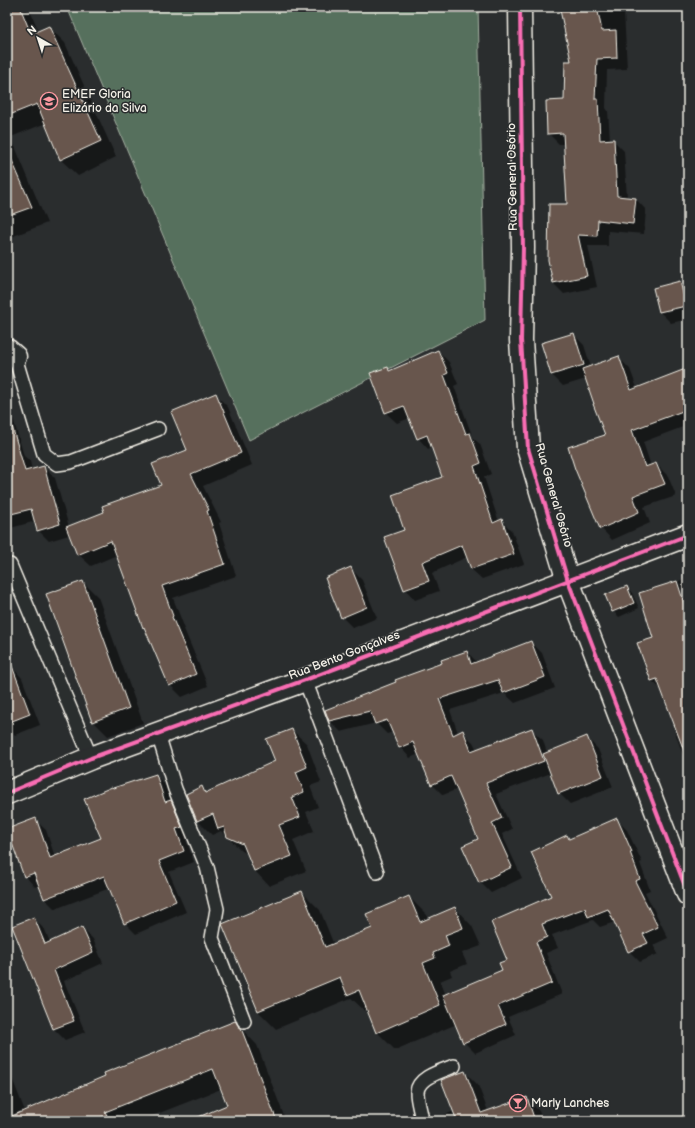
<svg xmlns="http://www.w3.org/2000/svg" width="695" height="1128" font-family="'Balsamiq Sans',sans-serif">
  <rect width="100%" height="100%" fill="#2a2d2e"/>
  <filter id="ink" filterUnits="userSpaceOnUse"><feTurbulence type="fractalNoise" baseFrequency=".025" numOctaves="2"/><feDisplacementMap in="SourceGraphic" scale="8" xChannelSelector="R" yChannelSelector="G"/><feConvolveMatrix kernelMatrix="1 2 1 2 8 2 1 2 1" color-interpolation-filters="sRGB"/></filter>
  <g filter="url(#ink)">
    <path fill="#566f5d" stroke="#a5b0a2" d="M67,7H478L485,320L249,440Z"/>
    <g fill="#0007">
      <path d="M7,7H24L32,15L39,32L49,27L65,43L116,157L78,176L61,160L46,123L11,137L47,223L11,237L7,233Z"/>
      <path d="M581,7H621L624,11L627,69L607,70L606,108L608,111L610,140H613L624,151L627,198L636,199L646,210L644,234L608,231V246H588L597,287L564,294L553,283L549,260L568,205L565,144H559L548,133L565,101Z"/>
      <path d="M680,282L688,290V304L666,310V312L688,306V319L671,323L660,312L654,288Z"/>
      <path d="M573,334L584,345L591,367L618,357L630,369L637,388L688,369V426V425L643,442L651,466L656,464L668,476L676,496L644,507L650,523L612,540L601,528L606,436L586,379L563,386L552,375L542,344Z"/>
      <path d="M438,351L449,362L458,384L454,386L473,438L480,444L491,474L484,477L499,522L502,521L512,531L524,564L482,579L471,569L467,557L432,573L439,591L415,600L405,589V530L444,478L432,447L428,449L418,438L410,418L397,423L386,413L388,368L391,371Z"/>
      <path d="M216,395L228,407L252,465L203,486L221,522L219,523L236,576L173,598L185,629H184L208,686L182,697L170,685L117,555L91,566L78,554L69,535L49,541L38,530L36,521L7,529V412L13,418L24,456L30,461L32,470L44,467L55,478L69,527L105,512L162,486L188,450Z"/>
      <path d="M351,569L362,580L377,618L353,628L342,617Z"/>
      <path d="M688,578V770L675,732L678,731L663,691L652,681L639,644L654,638L640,594Z"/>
      <path d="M83,582L98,597L143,723L108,736L93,721Z"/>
      <path d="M627,587L632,593L639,608L619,617L613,611Z"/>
      <path d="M7,620L12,636L7,638Z"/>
      <path d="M531,642L542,653L555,688L515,703L504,693L450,710L458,733L462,732L473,742L477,750L532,730L543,740L547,753L587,738L598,749L613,787L570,804L559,793L551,773L496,794L512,829L502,834L522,878L491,893L480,882L479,839L458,789L443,795L432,784L419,754L410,758L400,747L393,732L387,734L376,723L341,732L330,721L443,663L467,652L477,662Z"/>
      <path d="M11,666L22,678L40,725L15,735L7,727V668Z"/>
      <path d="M292,730L307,744L321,782L310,786L318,807L306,812L314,831L293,840L306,871L269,886L255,871L248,854L242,851L221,831L212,835L197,820L202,788L207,793L276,761Z"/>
      <path d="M156,775L166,786L172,802L181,812L192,837L186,840L194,862L169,872L186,912L136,934L125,923L110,888L55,909L45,899L40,885L35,887L25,876L35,820L46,830L55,857L103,839L113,789Z"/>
      <path d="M616,819L627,830L642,862L640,863L650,890L645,892L668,938L653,945L658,954L640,962L629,951L615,922L600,927L593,920L552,935L558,948L546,953L562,994L508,1017L516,1035L475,1053L464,1042L457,1024L395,1050L377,1032L368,1011L366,1012L351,998L276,1029L258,1011L302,892L320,910L334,945L373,928L409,897L427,915L428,919L455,908L472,926L481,946L462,953L467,964L450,971L452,976L440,981L446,995L503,970L553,896L566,836L570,839Z"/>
      <path d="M34,919L45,930L50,942L82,928L93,939L103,963L64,981L85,1032L65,1040L54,1029L14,927Z"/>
      <path d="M235,1022L257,1045L286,1121H221L228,1105L221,1089L139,1121H7V1070L10,1073L25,1111Z"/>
      <path d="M465,1072L478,1085L488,1111L526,1098L539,1111L543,1121H448L445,1115L454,1111Z"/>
      <path d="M330,1117L334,1121H322Z"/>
    </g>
    <g fill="#67574e" stroke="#f4f1e8">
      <path d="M7,7H20L31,34L49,26L101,141L60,160L37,104L7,116Z"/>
      <path d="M576,7H597L602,31L616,30L617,58L597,59L595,99H598L600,140L614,139L617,196L636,198L633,224L598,220L597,236L578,235L587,276L553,283L548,260L549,204H567L563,133L547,134L546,101L564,100L565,61H571L560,10Z"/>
      <path d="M7,149L32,207L7,216Z"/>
      <path d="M680,281L686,306L659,312L653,288Z"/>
      <path d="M574,333L584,365L551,375L541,343Z"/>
      <path d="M438,350L448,373L444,375L466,434L470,433L481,463L474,466L493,523L502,519L514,554L471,569L462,545L422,562L429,581L404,590L384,537L404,530L392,495L442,477L427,435L417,439L404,406L385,413L370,373L388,367L389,371Z"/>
      <path d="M619,356L631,390L688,368V409L632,430L645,467L656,463L665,484L633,496L639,512L600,529L575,469L568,447L605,435L593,404H594L582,369Z"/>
      <path d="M216,393L241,453L191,474L209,510L207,511L225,564L162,586L173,616L172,617L196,674L169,686L144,627L143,628L111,541L77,555L66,527L104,512L102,506L161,485L152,464L187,450L171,412Z"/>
      <path d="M12,426L25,471L44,466L60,524L37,531L31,509L7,515V427Z"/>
      <path d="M351,567L367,607L341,618L325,578Z"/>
      <path d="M83,581L129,708L92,722L46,594Z"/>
      <path d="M677,581L688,615V756H686L657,679L651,681L637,643L653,638L639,593Z"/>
      <path d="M627,586L634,603L612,612L605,595Z"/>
      <path d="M531,641L545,677L503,693L498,680L439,699L453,735L463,730L471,751L532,728L544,761L486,783L502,818L492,823L512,867L479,883L462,846L478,839L451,776L431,785L413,742L399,748L387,720L375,724L370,711L329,721L325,710L396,682L395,680L442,663L441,660L467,651L471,664Z"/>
      <path d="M7,658H9L30,714L7,723Z"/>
      <path d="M292,729L307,767L296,772L304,792L292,797L300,817L279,825L292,856L254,871L243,844L227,837L224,827L218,829L213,814L197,821L186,794L202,786L205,793L275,761L266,739Z"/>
      <path d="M587,736L603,776L558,794L543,754Z"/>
      <path d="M156,774L165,802L171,800L182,827L176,829L184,851L159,861L176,901L124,924L104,876L44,899L34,873L24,877L7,829L36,818L50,858L101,838L84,799L112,787L113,788Z"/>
      <path d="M617,818L632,852H630L640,879L635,881L658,927L643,934L648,943L628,952L608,909L588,917L585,908L542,924L547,937L536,942L552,983L498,1006L506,1024L463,1043L443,995L502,970L499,963L507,960L491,922L551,896L531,852L567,835L569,839Z"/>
      <path d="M302,891L325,947L372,928L366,914L409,896L420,922L455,907L463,928L445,935L449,946L433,953L435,958L423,963L440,1005L376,1033L359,990L347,995L340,977L258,1011L222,924Z"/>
      <path d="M34,917L45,944L82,927L93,952L54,970L74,1021L53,1029L12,926Z"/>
      <path d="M235,1021L241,1028L277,1121H189L227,1105L213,1069L105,1112L107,1115L92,1121H7V1118L105,1076L104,1073Z"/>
      <path d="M465,1071L481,1113L527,1097L535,1121H457L441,1080Z"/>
    </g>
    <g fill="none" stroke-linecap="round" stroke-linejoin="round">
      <defs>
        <g id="lane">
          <path d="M15,357L44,454L57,464L71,462L158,429"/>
          <path d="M10,565L91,758"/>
          <path d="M305,680L377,872"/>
          <path d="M158,734L175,789L207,867L217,909L212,938L244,1021"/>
          <path d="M422,1121C421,1112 417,1102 417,1092C418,1077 442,1071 454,1066"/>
        </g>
        <g id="street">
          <path d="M7,350L15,357"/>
          <path d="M7,793L91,758L305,680L688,535"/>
        </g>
        <path id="secondary" d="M520,7L523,248L521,340L528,448L568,581L688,894"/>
      </defs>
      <use href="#lane" stroke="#f4f1e8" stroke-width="16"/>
      <use href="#street" stroke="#f4f1e8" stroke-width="25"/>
      <use href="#secondary" stroke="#f4f1e8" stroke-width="25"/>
      <use href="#lane" stroke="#2a2d2e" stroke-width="13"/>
      <use href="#street" stroke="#2a2d2e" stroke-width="22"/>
      <use href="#secondary" stroke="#2a2d2e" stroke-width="22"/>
      <defs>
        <g id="cycleway">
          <path d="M520,7L523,248L521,340L528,448L568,581L688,894"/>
          <path d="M7,793L91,758L305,680L688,535"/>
        </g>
      </defs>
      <use href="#cycleway" stroke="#2a2d2e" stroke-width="6"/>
      <use href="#cycleway" stroke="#f96db3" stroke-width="4"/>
    </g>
  </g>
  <defs>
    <symbol id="school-ring" viewBox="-11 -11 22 22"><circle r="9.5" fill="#2a2d2e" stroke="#ff9aa2" stroke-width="1.5"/><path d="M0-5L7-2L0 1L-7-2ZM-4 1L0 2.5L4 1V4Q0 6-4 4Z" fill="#ff9aa2"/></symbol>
    <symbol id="bar-ring" viewBox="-11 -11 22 22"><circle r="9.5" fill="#2a2d2e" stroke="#ff9aa2" stroke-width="1.5"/><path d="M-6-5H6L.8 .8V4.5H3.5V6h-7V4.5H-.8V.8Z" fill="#ff9aa2"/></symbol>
  </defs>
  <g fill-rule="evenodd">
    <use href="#school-ring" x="39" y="91" width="20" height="20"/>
    <use href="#bar-ring" x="508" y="1093" width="20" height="20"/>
  </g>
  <g text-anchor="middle" stroke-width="3" stroke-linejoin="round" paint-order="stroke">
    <g font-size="12" fill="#f4f1e8" stroke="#2a2d2e" text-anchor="start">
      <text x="62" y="98">EMEF Gloria<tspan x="62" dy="14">Elizário da Silva</tspan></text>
      <text x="531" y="1107">Marly Lanches</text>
    </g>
    <g font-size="12" fill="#f4f1e8" stroke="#2a2d2e">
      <text transform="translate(512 177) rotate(-91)" y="4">Rua General Osório</text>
      <text transform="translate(554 495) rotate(74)" y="4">Rua General Osório</text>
      <text transform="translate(344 655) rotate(-21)" y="4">Rua Bento Gonçalves</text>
    </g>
  </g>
  <rect width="695" height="1128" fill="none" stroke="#2a2d2e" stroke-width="24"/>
  <rect x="12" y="12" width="671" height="1104" fill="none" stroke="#f4f1e8" stroke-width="1.5" filter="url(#ink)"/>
  <g transform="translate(38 38) rotate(321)" stroke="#2a2d2e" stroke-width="3" paint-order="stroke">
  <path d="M0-3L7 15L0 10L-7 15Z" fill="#f4f1e8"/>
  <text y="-6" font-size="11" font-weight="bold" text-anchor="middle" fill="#f4f1e8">N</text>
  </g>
</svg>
